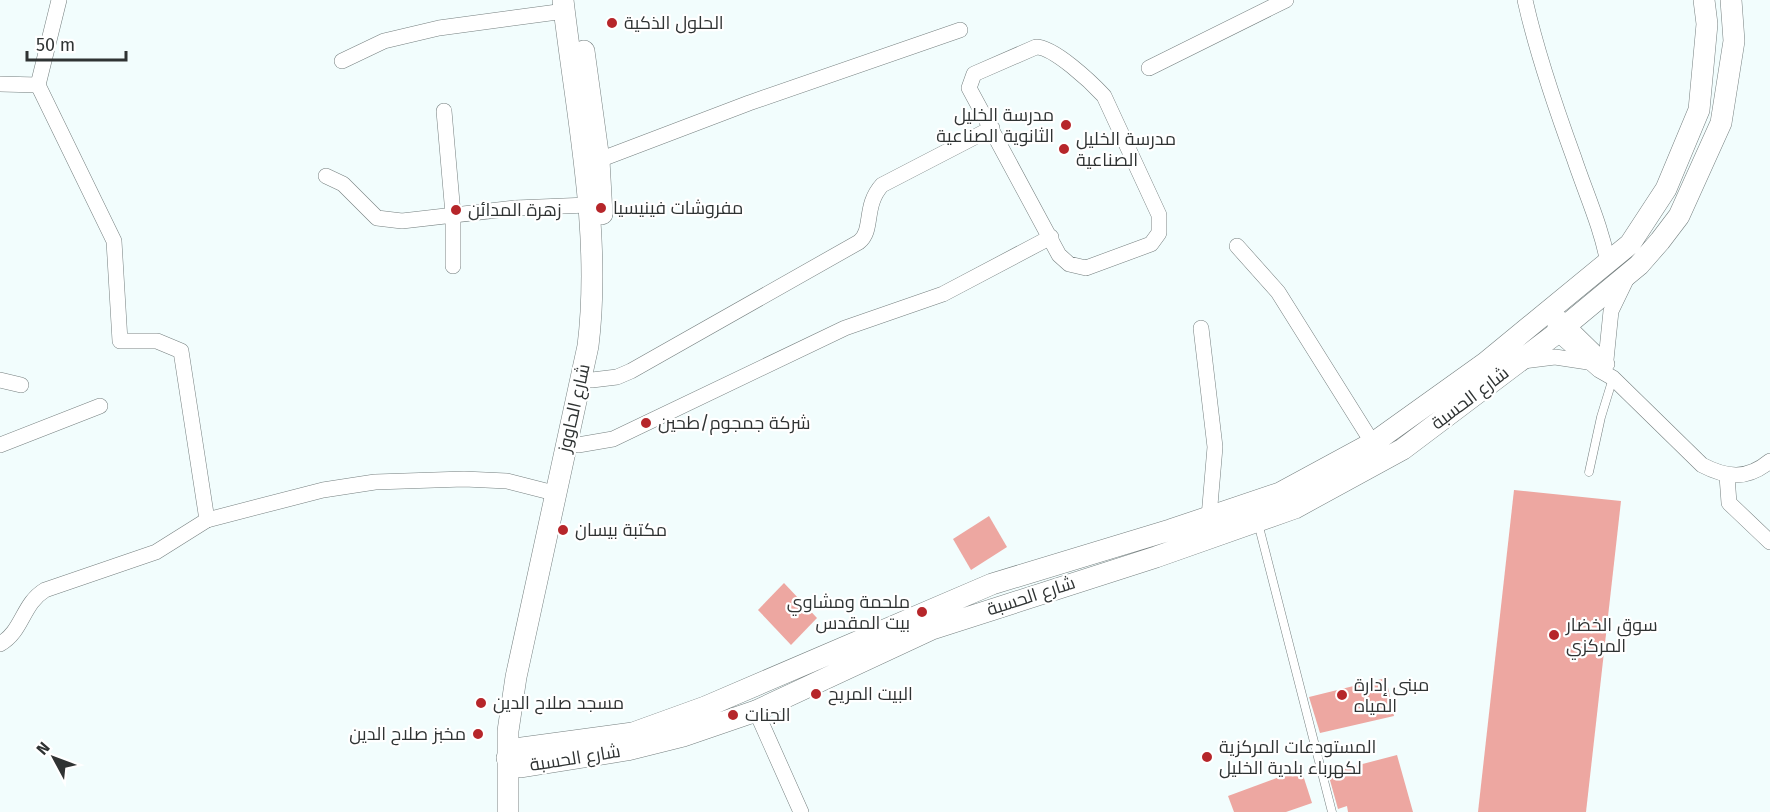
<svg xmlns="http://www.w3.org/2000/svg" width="1770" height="812" font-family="'Fira Sans',Cairo,sans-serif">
  <rect width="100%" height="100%" fill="#f2fdfd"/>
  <g fill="#eda7a1">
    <path d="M1514,490L1621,501L1586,812H1478Z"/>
    <path d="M989,516L1007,547L971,570L953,539Z"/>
    <path d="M784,583L817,618L791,645L758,610Z"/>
    <path d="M1386,678L1394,716L1320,733L1309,697Z"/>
    <path d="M1397,755L1413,812H1348L1347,806L1338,809L1328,773Z"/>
    <path d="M1301,769L1312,803L1286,812H1234L1228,796Z"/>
  </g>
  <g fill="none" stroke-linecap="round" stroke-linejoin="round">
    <defs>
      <g id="lane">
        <path d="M1589,472L1601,417L1613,378"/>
        <path d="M1258,523L1332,812"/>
      </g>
      <g id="street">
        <path d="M59,0L38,85L114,241L120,341H157L181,351L207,520"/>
        <path d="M1525,0C1537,54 1555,106 1574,158C1586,194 1601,226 1608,263"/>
        <path d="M1036,47C1054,47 1091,82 1104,96L1159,215V233L1151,244L1086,268L1069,264L1059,255L969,88L974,74Z"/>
        <path d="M342,61L384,41L439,28L565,11"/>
        <path d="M1149,68L1286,0"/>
        <path d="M0,84L38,85"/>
        <path d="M444,111L453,214V266"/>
        <path d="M599,160L749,103L960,30"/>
        <path d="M326,176L343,184L377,218L402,221L515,208L588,205"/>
        <path d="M1237,246L1278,292L1367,434L1371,443"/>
        <path d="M1560,318L1607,364"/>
        <path d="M1555,326L1557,333L1599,370L1613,378L1702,465C1727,478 1747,480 1770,461"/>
        <path d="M1201,328L1215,447L1209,517"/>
        <path d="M1606,360L1611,311L1626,280"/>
        <path d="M1523,361L1555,357L1588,362"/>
        <path d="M0,380L21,385"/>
        <path d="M592,380L617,377L631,371L859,242C874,230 863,206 882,185L992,128"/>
        <path d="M0,445L100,406"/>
        <path d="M578,445L613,439L845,328L943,294L1051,237"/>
        <path d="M1727,476L1729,503L1770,542"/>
        <path d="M0,644C23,631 22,604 45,590L156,552L207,520L323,490L375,482L464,479L507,481L554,493"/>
        <path d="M756,711L801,812"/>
      </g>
      <g id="secondary">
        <path d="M1704,0L1707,24L1699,110L1666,189L1630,244L1485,363L1376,441L1280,493L1170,530L992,584L705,707L633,733L522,748L507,758L521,767L627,750L683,736L756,711L932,629L1156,557L1295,508L1403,449L1557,333L1639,265L1660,241L1679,216L1721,123L1734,41L1731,0"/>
        <path d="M584,51L599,160L602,214"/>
        <path d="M508,812V731L516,677L588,346C602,232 576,113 563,0"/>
      </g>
    </defs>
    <use href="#lane" stroke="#757f7f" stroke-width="9"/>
    <use href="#street" stroke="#757f7f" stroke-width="16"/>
    <use href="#secondary" stroke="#757f7f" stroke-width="22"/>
    <use href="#lane" stroke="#fff" stroke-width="8"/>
    <use href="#street" stroke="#fff" stroke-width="15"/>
    <use href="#secondary" stroke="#fff" stroke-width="21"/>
  </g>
  <g fill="#b6262a" stroke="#fff" stroke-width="2">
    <circle cx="612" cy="23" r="6"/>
    <circle cx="1066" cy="125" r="6"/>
    <circle cx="1064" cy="149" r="6"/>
    <circle cx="601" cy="208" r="6"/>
    <circle cx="456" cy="210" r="6"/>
    <circle cx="646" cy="423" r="6"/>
    <circle cx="563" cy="530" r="6"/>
    <circle cx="922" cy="612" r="6"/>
    <circle cx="1554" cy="635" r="6"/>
    <circle cx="816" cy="694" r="6"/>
    <circle cx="1342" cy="695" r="6"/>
    <circle cx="481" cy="703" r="6"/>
    <circle cx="733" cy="715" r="6"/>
    <circle cx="478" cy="734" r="6"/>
    <circle cx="1207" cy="757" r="6"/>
  </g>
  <g text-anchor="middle" stroke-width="4.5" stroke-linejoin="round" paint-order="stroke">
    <g font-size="18" fill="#2f3333" stroke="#fff" text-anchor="start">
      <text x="624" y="29">الحلول الذكية</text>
      <text x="1054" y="121" text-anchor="end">مدرسة الخليل<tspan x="1054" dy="21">الثانوية الصناعية</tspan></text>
      <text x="1076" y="145">مدرسة الخليل<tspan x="1076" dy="21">الصناعية</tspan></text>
      <text x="613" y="214">مفروشات فينيسيا</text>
      <text x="468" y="216">زهرة المدائن</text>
      <text x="658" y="429">شركة جمجوم/طحين</text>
      <text x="575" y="536">مكتبة بيسان</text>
      <text x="910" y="608" text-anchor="end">ملحمة ومشاوي<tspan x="910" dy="21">بيت المقدس</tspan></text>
      <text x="1566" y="631">سوق الخضار<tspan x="1566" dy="21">المركزي</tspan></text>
      <text x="1354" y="691">مبنى إدارة<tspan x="1354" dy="21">المياه</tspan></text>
      <text x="828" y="700">البيت المريح</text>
      <text x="493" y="709">مسجد صلاح الدين</text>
      <text x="745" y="721">الجنات</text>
      <text x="466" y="740" text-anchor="end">مخبز صلاح الدين</text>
      <text x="1219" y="753">المستودعات المركزية<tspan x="1219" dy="21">لكهرباء بلدية الخليل</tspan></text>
    </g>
    <g font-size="18" fill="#2f3333" stroke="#fff">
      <text transform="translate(1470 398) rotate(-37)" y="6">شارع الحسبة</text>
      <text transform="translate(574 408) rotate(-77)" y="6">شارع الحاووز</text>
      <text transform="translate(1031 596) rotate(-18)" y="6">شارع الحسبة</text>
      <text transform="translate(575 758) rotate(-9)" y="6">شارع الحسبة</text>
    </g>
  </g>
  <g transform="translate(54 758) rotate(311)" stroke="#ffffff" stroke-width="4.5" paint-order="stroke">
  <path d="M0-4.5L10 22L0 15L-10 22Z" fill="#2f3333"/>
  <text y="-9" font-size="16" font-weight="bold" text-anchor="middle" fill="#2f3333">N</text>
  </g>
  <path d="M27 51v9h99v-9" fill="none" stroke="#2f3333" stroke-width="3"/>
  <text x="36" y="51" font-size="18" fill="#2f3333" stroke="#ffffff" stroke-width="4.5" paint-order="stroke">50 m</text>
</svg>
